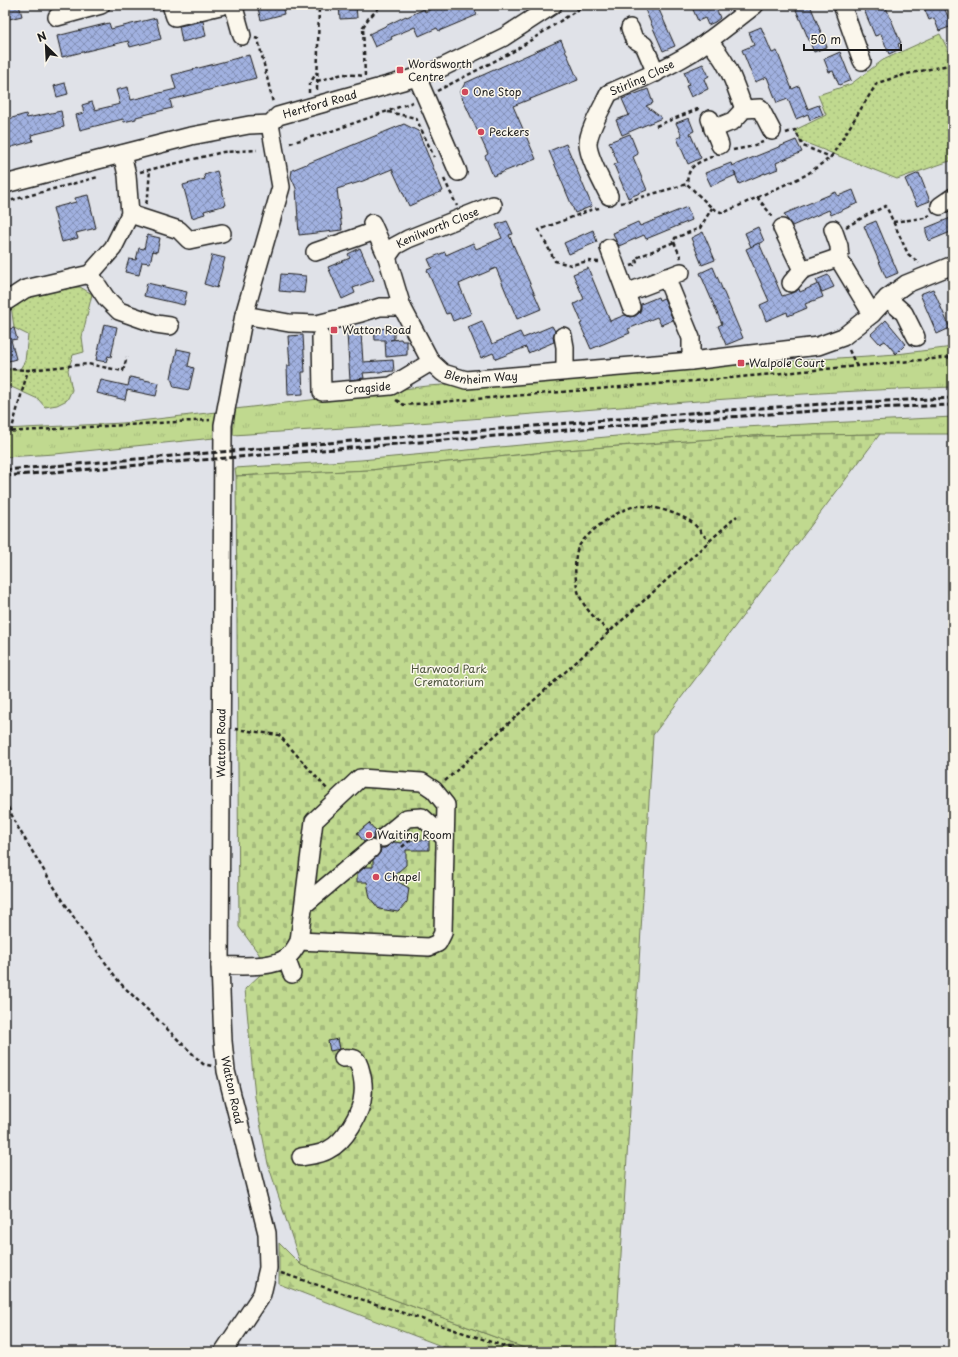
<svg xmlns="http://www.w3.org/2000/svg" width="958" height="1357" font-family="'Playpen Sans',sans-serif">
  <defs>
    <pattern id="grass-tufts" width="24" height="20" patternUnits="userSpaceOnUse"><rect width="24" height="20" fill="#c0d98f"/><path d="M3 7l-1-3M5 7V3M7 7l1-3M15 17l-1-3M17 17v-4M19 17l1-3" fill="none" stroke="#a4ba7b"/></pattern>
    <pattern id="forest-firs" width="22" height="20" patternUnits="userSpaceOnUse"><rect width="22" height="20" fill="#c0d98f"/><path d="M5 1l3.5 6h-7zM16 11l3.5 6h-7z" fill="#a4ba7b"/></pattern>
    <pattern id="cemetery-stones" width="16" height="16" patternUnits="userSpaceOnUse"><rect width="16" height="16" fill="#c0d98f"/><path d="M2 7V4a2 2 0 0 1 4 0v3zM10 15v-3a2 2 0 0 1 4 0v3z" fill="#a4ba7b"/></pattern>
    <pattern id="park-dots" width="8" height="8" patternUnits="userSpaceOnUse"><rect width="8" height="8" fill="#c0d98f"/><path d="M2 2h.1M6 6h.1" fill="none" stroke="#a4ba7b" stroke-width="1.8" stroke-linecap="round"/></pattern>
    <pattern id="building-cross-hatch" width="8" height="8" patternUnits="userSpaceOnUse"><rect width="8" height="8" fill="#a1b1e0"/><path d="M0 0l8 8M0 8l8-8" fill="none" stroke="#828fb5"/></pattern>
  </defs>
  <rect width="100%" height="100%" fill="#e0e2e8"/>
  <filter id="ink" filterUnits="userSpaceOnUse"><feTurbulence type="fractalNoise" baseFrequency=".025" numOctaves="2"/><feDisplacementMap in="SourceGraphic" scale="8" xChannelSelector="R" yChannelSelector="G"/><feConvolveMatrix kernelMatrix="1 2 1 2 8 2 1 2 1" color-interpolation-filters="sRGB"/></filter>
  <g filter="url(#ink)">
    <g fill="url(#grass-tufts)" stroke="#6e7a56">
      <path d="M953,347V387C788,392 623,407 458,420C383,426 308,430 233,435L235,409L428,386L897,354Z"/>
      <path d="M216,412L214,438L55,454L5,457V429L123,423Z"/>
      <path d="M953,417V434H880L754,436L566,450L370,470L236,476L235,468L361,460L681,430Z"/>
    </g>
    <path fill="url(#forest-firs)" stroke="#6e7a56" d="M279,1243L301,1265L535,1352H457L279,1284Z"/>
    <path fill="url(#cemetery-stones)" stroke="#6e7a56" d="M880,434L653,735L615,1352H535L301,1265L268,1164L255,1097L245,989L261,974L259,954L239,927L236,476L370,470L566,450L754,436Z"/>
    <g fill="url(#park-dots)" stroke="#6e7a56">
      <path d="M940,34L953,60V160L897,179L801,141L795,130L826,115L818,95L851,84L883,60Z"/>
      <path d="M80,287L92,294L82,337L84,352L73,355L68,370L72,390L67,400L57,405L45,407L38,399L7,385V369H20L25,361L28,335L14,328L11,305C31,291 55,288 80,287Z"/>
    </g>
    <g fill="url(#building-cross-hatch)" stroke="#1c1c1c">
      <path d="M5,5H19L22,16L5,20Z"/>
      <path d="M257,5H282L284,14L261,20Z"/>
      <path d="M339,5H356L357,18L340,19Z"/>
      <path d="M440,5H473L477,15L439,31L437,28L419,36L415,27L391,37L392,39L375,47L369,34L406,16L407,17L424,9L425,12Z"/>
      <path d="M643,5H657L675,46L663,51Z"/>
      <path d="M691,5H715L720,18L715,22L708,25L705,18L698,21Z"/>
      <path d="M794,5H810L827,47L814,52Z"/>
      <path d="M862,5H885L901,43L898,44L900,49L889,54L881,34L875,36Z"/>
      <path d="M923,5H943L952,26L939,31L934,18L929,20Z"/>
      <path d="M156,18L161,39L130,47L128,41L62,57L57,36L109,23L111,29Z"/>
      <path d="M203,21L206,36L182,42L179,26Z"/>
      <path d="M761,27L772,53L777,51L792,89L799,86L808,109L819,105L823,115L810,120L808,114L796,119L788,99L777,103L767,77L755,82L742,50L754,45L749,32Z"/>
      <path d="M561,40L578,80L513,106L536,159L493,176L485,156L488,154L460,93L465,83Z"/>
      <path d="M840,52L851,80L839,85L833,71L829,72L824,59Z"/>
      <path d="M249,55L256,78L170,100L172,108L136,117V119L124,122L123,119L80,130L76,115L84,113L82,105L92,102L95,110L120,104L116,90L128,87L131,100L176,89L172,75Z"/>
      <path d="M703,64L709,76L704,79L708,89L691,97L686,86L689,85L684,72Z"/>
      <path d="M65,83L68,94L57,97L54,86Z"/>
      <path d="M648,89L653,103L646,106L662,118L622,135L616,120L629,115L622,99Z"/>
      <path d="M61,111L64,127L31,135L33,141L5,149V120L26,114L27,118Z"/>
      <path d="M689,118L694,131L690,133L701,158L688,164L677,138L682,136L676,123Z"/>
      <path d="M404,124L418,131L443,191L409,206L392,169L363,181L337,189L342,230L299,235L296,188L291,177L292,170Z"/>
      <path d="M630,134L638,154L633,157L647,190L628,198L614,165L618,163L609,142Z"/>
      <path d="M796,140L802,152L776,163L778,169L765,174V173L739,184L734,171L736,175L711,186L705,173L731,163L732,166Z"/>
      <path d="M566,144L592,206L575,213L549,151Z"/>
      <path d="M217,171L226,205L204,211L205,214L192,218L183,185L205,179L204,175Z"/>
      <path d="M919,173L930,201L917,206L905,179Z"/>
      <path d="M853,190L858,203L831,215L829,210L792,226L787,219L784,214L836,192L838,196Z"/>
      <path d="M88,195L96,228L76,233L78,238L62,242L53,208L76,202L75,198Z"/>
      <path d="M687,207L692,220L646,239L644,235L619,246L616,241L613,233L638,222L640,226Z"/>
      <path d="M953,217V231L929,241L926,232V228Z"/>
      <path d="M507,221L513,234L509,235L541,309L517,319L496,268L459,284L471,314L453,321L450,313L446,314L427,270L432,268L428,259L445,252L446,255L473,243L476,249L502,238L496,225Z"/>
      <path d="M876,221L898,273L886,278L864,226Z"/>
      <path d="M758,227L764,241L751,247L745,233Z"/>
      <path d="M593,230L597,242L569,254L564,243Z"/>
      <path d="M703,232L715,260L702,265L691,238Z"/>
      <path d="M147,235L160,238L157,252L152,251H153L150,263L142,262L139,275L125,272L129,259L136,260L139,248L144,249Z"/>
      <path d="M759,243L782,296L795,292L799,289L800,292L818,284L823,297L805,304L807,308L788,316L787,312L766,321L760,305L769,301L746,249Z"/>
      <path d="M360,248L374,280L353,288L355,293L342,299L328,267L350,258L348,254Z"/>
      <path d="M212,255L225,258L217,288L204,284Z"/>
      <path d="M713,267L743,338L726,345L718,326L722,324L700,273Z"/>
      <path d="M588,268L610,321L625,315L630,317L635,316L639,313L641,309V304L658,297L659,300L664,298L673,320L661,325L657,317L628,329L630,333L591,349L580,324L582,323L574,304L584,299L573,274Z"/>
      <path d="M281,274L306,276L304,293L279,291Z"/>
      <path d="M828,275L834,287L822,292L816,280Z"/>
      <path d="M147,283L187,292L184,305L144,296Z"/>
      <path d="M933,289L950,328L937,334L920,294Z"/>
      <path d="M886,320L906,344L896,354L885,341L880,344L871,334Z"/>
      <path d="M482,321L492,344L520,332L523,338L552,326L555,331L553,337L554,342L528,353L526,347L496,359L493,353L481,358L468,327Z"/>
      <path d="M104,324L117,327L111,357L108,356L106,362L96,360Z"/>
      <path d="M14,328L17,339L11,340L16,359L5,362V330Z"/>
      <path d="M394,328V339L390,340L401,339L402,341H407V355L386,357L385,340H375L374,329Z"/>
      <path d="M361,333L363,362L393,360L394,371L363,373L364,378L350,380L347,334Z"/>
      <path d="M303,335L305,372H302L303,394L288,395L287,366H290L288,336Z"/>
      <path d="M177,349L191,352L188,366L194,368L189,390L174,387L171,378Z"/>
      <path d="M130,377L159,383L156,396L127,390L125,400L97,393L101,380L128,386Z"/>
      <path d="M369,823L376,831L374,835L373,839H369L364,842L357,833Z"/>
      <path d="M402,840H429V850H406V865L391,878L409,888L407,902L398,912L379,909L370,898L367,882H357V874L365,867H373V860L380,853L381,848H385L394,842L402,843Z"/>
      <path d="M338,1039L340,1049L330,1051L328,1041Z"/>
    </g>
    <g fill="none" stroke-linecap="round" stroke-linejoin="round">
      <defs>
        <g id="minor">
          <path d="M171,5L175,17L224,5"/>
          <path d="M236,5L235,11L242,36"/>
          <path d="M842,5L862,61"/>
          <path d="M57,17L101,5"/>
          <path d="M630,28L634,39L644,45L656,73"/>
          <path d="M708,41C729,62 734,83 744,109"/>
          <path d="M417,77L458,172"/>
          <path d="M710,119L720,145"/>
          <path d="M713,129L733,121L744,109L760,108L772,131"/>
          <path id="s1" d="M5,184L191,136L249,125L270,124L278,116L417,77L441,68L504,37L553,5"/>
          <path id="s2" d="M609,196C603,184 588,157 588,144C588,131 603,106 609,93C637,81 665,69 691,53C714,38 734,21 755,5"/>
          <path d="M940,206L953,197"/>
          <path d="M130,214L179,230L189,240L222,233"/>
          <path d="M372,223L387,257L402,307"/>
          <path d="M782,228L802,270L840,257"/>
          <path d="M833,229L839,246L840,261L872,314"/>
          <path d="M609,248L631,307"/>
          <path d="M315,252L375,231"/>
          <path id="s3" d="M387,257L395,246L408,239L493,205"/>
          <path d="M90,274L106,298L119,311L156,324L170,326"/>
          <path d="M666,277L691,338V361"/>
          <path d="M791,283L802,270"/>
          <path d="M626,293L681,272"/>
          <path d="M887,298L904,313L916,337"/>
          <path d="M5,302L25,289L90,274L113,248L130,214L127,175L122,154"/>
          <path id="s4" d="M244,315L289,323L317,324L361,313L380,307H402L431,362L443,373L466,380L691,361L818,346L843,337L872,314L887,298L906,284L953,265"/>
          <path d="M563,336L565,347V371"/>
          <path id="s5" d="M321,337L322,392L391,386L431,362"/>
          <path d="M383,838L407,818L422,817L445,838"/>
          <path d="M304,905L371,849"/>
          <path d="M286,958L292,974"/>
          <path d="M220,966C239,965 270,969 286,958C292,954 296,947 299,941L314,821L360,778L422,782L434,790L446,805L443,933L438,943L429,947L299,941"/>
          <path d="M301,1157C310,1155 320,1155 328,1150C345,1142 362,1112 363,1094C364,1086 363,1080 361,1072C358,1059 356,1057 343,1058"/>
          <path id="s6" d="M223,1352L262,1294L268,1268L267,1233L226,1071L223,1041L220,966L223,425L244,315L281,187L270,124"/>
        </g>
      </defs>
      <use href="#minor" stroke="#1c1c1c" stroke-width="20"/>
      <g stroke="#1c1c1c" stroke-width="2.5" stroke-dasharray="4 3" stroke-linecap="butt">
        <path d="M255,38L258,39L273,103"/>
        <path d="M365,76L363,27L368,19L378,9L376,5"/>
        <path d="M317,81L343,74L365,76"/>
        <path d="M317,90L319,5"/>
        <path d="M437,91L514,51L585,5"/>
        <path d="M309,93V85L317,72"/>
        <path d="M388,112L416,118L434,157"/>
        <path d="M656,126L698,109L700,110"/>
        <path d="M786,133L795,130L803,146L831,157"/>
        <path d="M290,143L329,132L413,102"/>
        <path d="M733,150L749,147L763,142"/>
        <path d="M713,156C697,164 688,164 687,184L712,208L723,213L806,175L831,157L877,83L907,74L953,64"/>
        <path d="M140,172L223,152L257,150"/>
        <path d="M444,179L457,206"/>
        <path d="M757,197L773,217"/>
        <path d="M5,202L98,177"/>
        <path d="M621,203L687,184"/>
        <path d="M146,204L148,196L150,169"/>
        <path d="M893,222L924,218L930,215"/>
        <path d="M846,227L869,214L886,206L908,254L919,263"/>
        <path d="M674,242L681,258"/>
        <path d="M599,262L588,261L571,265L555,261L539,230L593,209L600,208"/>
        <path d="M631,266L637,264L636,258L674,242L675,238L700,228L712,208"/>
        <path d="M849,350L857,367"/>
        <path d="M5,369L28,370L88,364L123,371L127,357"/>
        <path d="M396,400L404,405L730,378L953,357"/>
        <path d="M5,432L210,420"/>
        <path d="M11,432L28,370"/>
        <path d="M609,632C598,621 584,609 579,594C575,584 573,555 579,546C588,531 621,507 638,506C652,505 679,514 690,521C697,526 703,535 709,541"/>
        <path d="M235,729L279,735L327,789"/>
        <path d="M445,781L737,516"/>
        <path d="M5,801L17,826L49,879L82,930L120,983L203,1064L212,1066"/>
        <path d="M402,847L419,833"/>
        <path d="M281,1273L522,1352"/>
      </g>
      <use href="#minor" stroke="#fbf7ec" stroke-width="17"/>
      <g stroke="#1c1c1c" stroke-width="3" stroke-dasharray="6 3" stroke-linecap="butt">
        <path d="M5,470L713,411L840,403L953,398"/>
        <path d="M5,476L715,418L841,409L953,405"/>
      </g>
    </g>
  </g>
  <g fill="#d1495b" stroke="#fbf7ec" stroke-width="1.5">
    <rect x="396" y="66" width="8" height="8" rx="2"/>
    <circle cx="465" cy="92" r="4"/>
    <circle cx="481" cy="132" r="4"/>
    <rect x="330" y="326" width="8" height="8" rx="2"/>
    <rect x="737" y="359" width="8" height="8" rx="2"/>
    <circle cx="369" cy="835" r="4"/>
    <circle cx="376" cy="877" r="4"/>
  </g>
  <g text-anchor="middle" stroke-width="3" stroke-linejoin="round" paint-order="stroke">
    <g font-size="11" fill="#1c1c1c" stroke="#fbf7ec" text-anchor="start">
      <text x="408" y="68">Wordsworth<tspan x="408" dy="13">Centre</tspan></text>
      <text x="473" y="96">One Stop</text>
      <text x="489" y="136">Peckers</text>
      <text x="342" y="334">Watton Road</text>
      <text x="749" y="367">Walpole Court</text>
      <text x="377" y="839">Waiting Room</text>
      <text x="384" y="881">Chapel</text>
    </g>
    <g font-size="11" fill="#1c1c1c" stroke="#fbf7ec">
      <text dy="4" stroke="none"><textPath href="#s2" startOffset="148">Stirling Close</textPath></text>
      <text dy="4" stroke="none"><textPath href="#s1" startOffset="327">Hertford Road</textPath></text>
      <text dy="4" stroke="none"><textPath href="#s3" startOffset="60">Kenilworth Close</textPath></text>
      <text dy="4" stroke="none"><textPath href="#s4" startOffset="278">Blenheim Way</textPath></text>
      <text dy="4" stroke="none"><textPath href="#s5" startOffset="101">Cragside</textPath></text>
      <text dy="4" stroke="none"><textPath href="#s6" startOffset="627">Watton Road</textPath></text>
      <text transform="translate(232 1090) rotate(78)" y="4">Watton Road</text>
    </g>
    <g font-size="11" fill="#4d553e" stroke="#fbf7ec">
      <text x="449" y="673">Harwood Park<tspan x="449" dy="13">Crematorium</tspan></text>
    </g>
  </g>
  <rect width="958" height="1357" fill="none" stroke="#fbf7ec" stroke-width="20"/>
  <rect x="10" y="10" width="938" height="1337" fill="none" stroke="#1c1c1c" stroke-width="1.5" filter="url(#ink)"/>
  <g transform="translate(46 46) rotate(336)" stroke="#fbf7ec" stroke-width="3" paint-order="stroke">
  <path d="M0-3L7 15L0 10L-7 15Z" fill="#1c1c1c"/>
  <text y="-6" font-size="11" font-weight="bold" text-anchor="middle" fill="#1c1c1c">N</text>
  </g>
  <path d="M804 44v6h97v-6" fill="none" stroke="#1c1c1c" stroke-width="2"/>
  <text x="810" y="44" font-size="12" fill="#1c1c1c" stroke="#fbf7ec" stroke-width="3" paint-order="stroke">50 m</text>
</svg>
